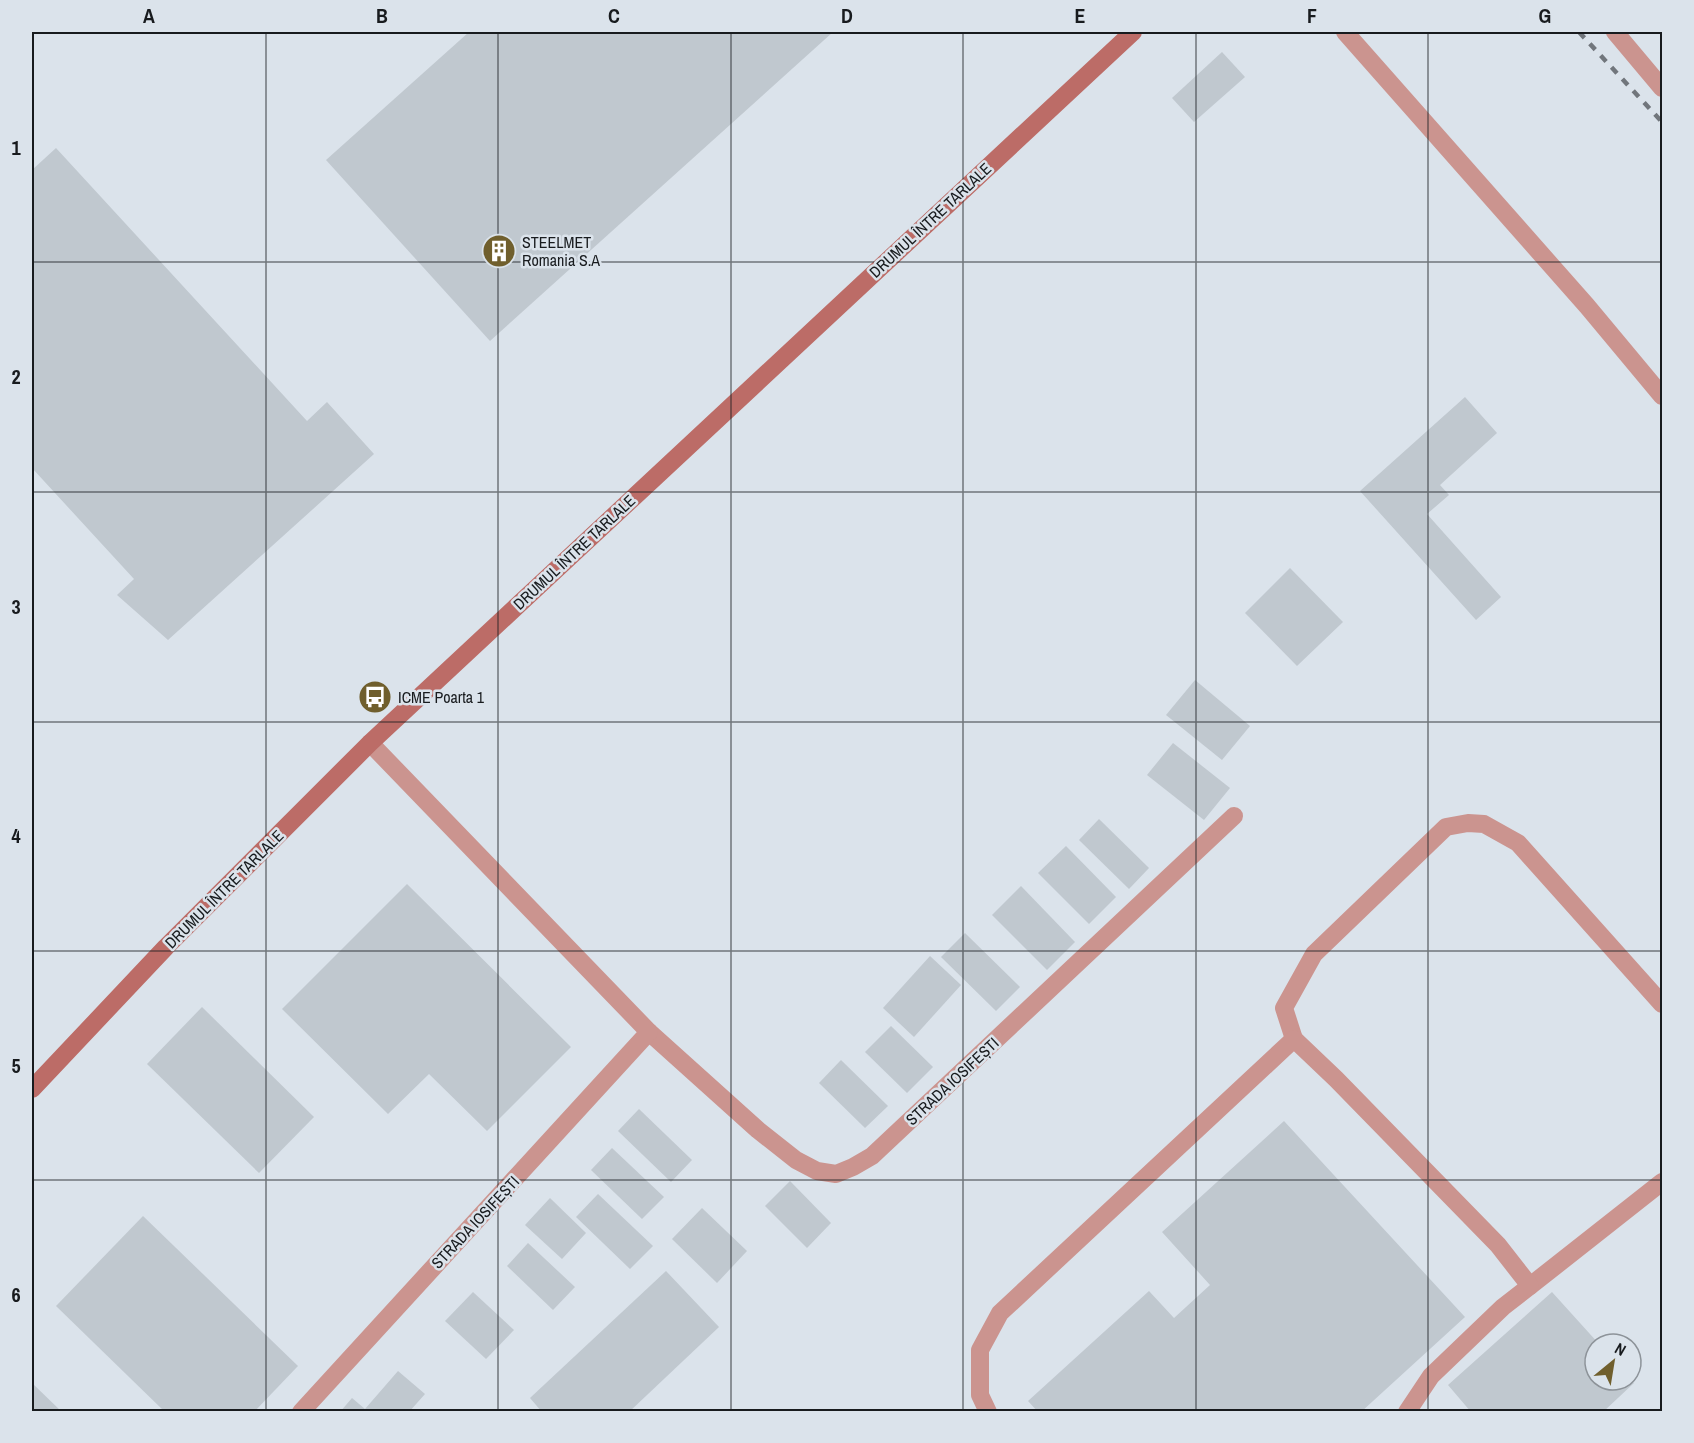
<svg xmlns="http://www.w3.org/2000/svg" width="1694" height="1443" font-family="'Archivo Narrow',sans-serif">
  <rect width="100%" height="100%" fill="#dbe3eb"/>
  <g fill="#c0c8cf">
    <path d="M469,32H833L490,341L326,160Z"/>
    <path d="M1222,52L1245,77L1194,122L1172,98Z"/>
    <path d="M56,148L307,421L327,402L374,454L168,640L117,595L134,579L32,468V170Z"/>
    <path d="M1465,397L1497,433L1440,485L1449,495L1427,514L1501,597L1476,620L1360,491Z"/>
    <path d="M1290,568L1343,622L1297,666L1245,613Z"/>
    <path d="M1195,680L1250,726L1222,760L1166,715Z"/>
    <path d="M1173,743L1230,788L1204,820L1147,775Z"/>
    <path d="M1099,819L1149,868L1129,889L1079,840Z"/>
    <path d="M1066,846L1116,897L1089,924L1038,873Z"/>
    <path d="M407,884L571,1047L487,1131L429,1074L388,1114L282,1009Z"/>
    <path d="M1021,886L1075,942L1047,970L992,915Z"/>
    <path d="M965,933L1020,987L996,1011L941,957Z"/>
    <path d="M930,956L961,985L914,1037L883,1008Z"/>
    <path d="M202,1007L314,1117L259,1173L147,1064Z"/>
    <path d="M891,1026L933,1067L907,1093L865,1052Z"/>
    <path d="M841,1060L888,1106L865,1128L819,1083Z"/>
    <path d="M639,1109L692,1160L671,1182L618,1131Z"/>
    <path d="M1284,1121L1465,1317L1361,1412H1038L1028,1401L1149,1291L1174,1318L1210,1285L1162,1232Z"/>
    <path d="M612,1148L664,1197L642,1219L591,1170Z"/>
    <path d="M790,1181L831,1223L807,1248L765,1206Z"/>
    <path d="M598,1194L653,1246L630,1269L576,1217Z"/>
    <path d="M550,1198L586,1233L562,1259L525,1225Z"/>
    <path d="M702,1208L747,1251L717,1283L672,1239Z"/>
    <path d="M143,1216L298,1366L254,1412H165L56,1306Z"/>
    <path d="M528,1243L575,1287L553,1310L507,1266Z"/>
    <path d="M666,1271L719,1327L629,1412H542L530,1398Z"/>
    <path d="M473,1292L514,1330L486,1359L445,1321Z"/>
    <path d="M1552,1292L1599,1344H1595V1380H1631L1634,1383L1603,1412H1471L1448,1385Z"/>
    <path d="M398,1371L425,1394L409,1412H340L352,1398L365,1409Z"/>
    <path d="M32,1383L62,1412H32Z"/>
  </g>
  <g fill="none" stroke-linecap="round" stroke-linejoin="round">
    <g stroke="#cb948f" stroke-width="18">
      <path d="M1345,32L1587,306L1662,396"/>
      <path d="M1615,32L1662,88"/>
      <path d="M649,1032L758,1130L796,1160L817,1171L836,1174L853,1167L872,1156L1234,816"/>
      <path d="M1294,1039L1284,1008L1314,954L1446,827L1468,823L1484,824L1518,843L1662,1004"/>
      <path d="M1530,1286L1662,1182"/>
      <path d="M988,1412L980,1395V1350L1000,1313L1294,1039L1336,1079L1498,1245L1530,1286L1503,1307L1431,1376L1407,1412"/>
    </g>
    <path stroke="#cb948f" stroke-width="18" d="M301,1412L649,1032L370,743"/>
    <path stroke="#bc6c67" stroke-width="18" d="M32,1089L166,947L370,743L1133,32"/>
    <path stroke="#71767c" stroke-width="4.5" stroke-dasharray="8 8" stroke-linecap="butt" d="M1579,32L1662,122"/>
  </g>
  <path fill="none" stroke="#181b1e" stroke-width="1.5" stroke-opacity="0.55" d="M266,32V1412M498,32V1412M731,32V1412M963,32V1412M1196,32V1412M1428,32V1412M32,262H1662M32,492H1662M32,722H1662M32,951H1662M32,1180H1662"/>
  <defs>
    <symbol id="building-disc" viewBox="-11 -11 22 22"><circle r="9.5" fill="#705f2d" stroke="#dbe3eb"/><path d="M-4-6H4V6H1V3H-1V6H-4ZM-2.5-4.3h1.7v1.8h-1.7ZM.8-4.3h1.7v1.8H.8ZM-2.5-1h1.7V.8h-1.7ZM.8-1h1.7V.8H.8Z" fill="#fff"/></symbol>
    <symbol id="bus-disc" viewBox="-11 -11 22 22"><circle r="9.5" fill="#705f2d" stroke="#dbe3eb"/><path d="M-5-6H5V4H4V6H2V4H-2V6H-4V4H-5ZM-3.5-4V0h7V-4ZM-3.5 1.2v1.5H-2V1.2ZM2 1.2v1.5H3.5V1.2Z" fill="#fff"/></symbol>
  </defs>
  <g fill-rule="evenodd">
    <use href="#building-disc" x="480" y="232" width="38" height="38"/>
    <use href="#bus-disc" x="356" y="678" width="38" height="38"/>
  </g>
  <g text-anchor="middle" stroke-width="5" stroke-linejoin="round" paint-order="stroke">
    <g font-size="16" fill="#181b1e" stroke="#dbe3eb">
      <text transform="translate(930 220) rotate(-43)" y="6">DRUMUL ÎNTRE TARLALE</text>
      <text transform="translate(574 552) rotate(-43)" y="6">DRUMUL ÎNTRE TARLALE</text>
      <text transform="translate(224 889) rotate(-45)" y="6">DRUMUL ÎNTRE TARLALE</text>
      <text transform="translate(952 1081) rotate(-43)" y="6">STRADA IOSIFEȘTI</text>
      <text transform="translate(475 1222) rotate(-47)" y="6">STRADA IOSIFEȘTI</text>
    </g>
    <g font-size="16" fill="#181b1e" stroke="#dbe3eb" text-anchor="start">
      <text x="522" y="248">STEELMET<tspan x="522" dy="18">Romania S.A</tspan></text>
      <text x="398" y="703">ICME Poarta 1</text>
    </g>
  </g>
  <rect width="1694" height="1443" fill="none" stroke="#dbe3eb" stroke-width="66"/>
  <g transform="translate(1613 1362) rotate(30)"><circle r="28" fill="#dbe3eb" stroke="#8d9399" stroke-width="1.5"/>
  <path d="M0-4.5L10 22L0 15L-10 22Z" fill="#705f2d"/>
  <text y="-9" font-size="16" font-weight="bold" text-anchor="middle" fill="#181b1e">N</text>
  </g>
  <rect x="33" y="33" width="1628" height="1377" fill="none" stroke="#181b1e" stroke-width="2"/>
  <g font-size="20" text-anchor="middle" font-weight="bold" fill="#181b1e">
    <text x="149" y="23">A</text>
    <text x="382" y="23">B</text>
    <text x="614" y="23">C</text>
    <text x="847" y="23">D</text>
    <text x="1080" y="23">E</text>
    <text x="1312" y="23">F</text>
    <text x="1545" y="23">G</text>
    <text x="16" y="155">1</text>
    <text x="16" y="384">2</text>
    <text x="16" y="614">3</text>
    <text x="16" y="843">4</text>
    <text x="16" y="1073">5</text>
    <text x="16" y="1302">6</text>
  </g>
</svg>
